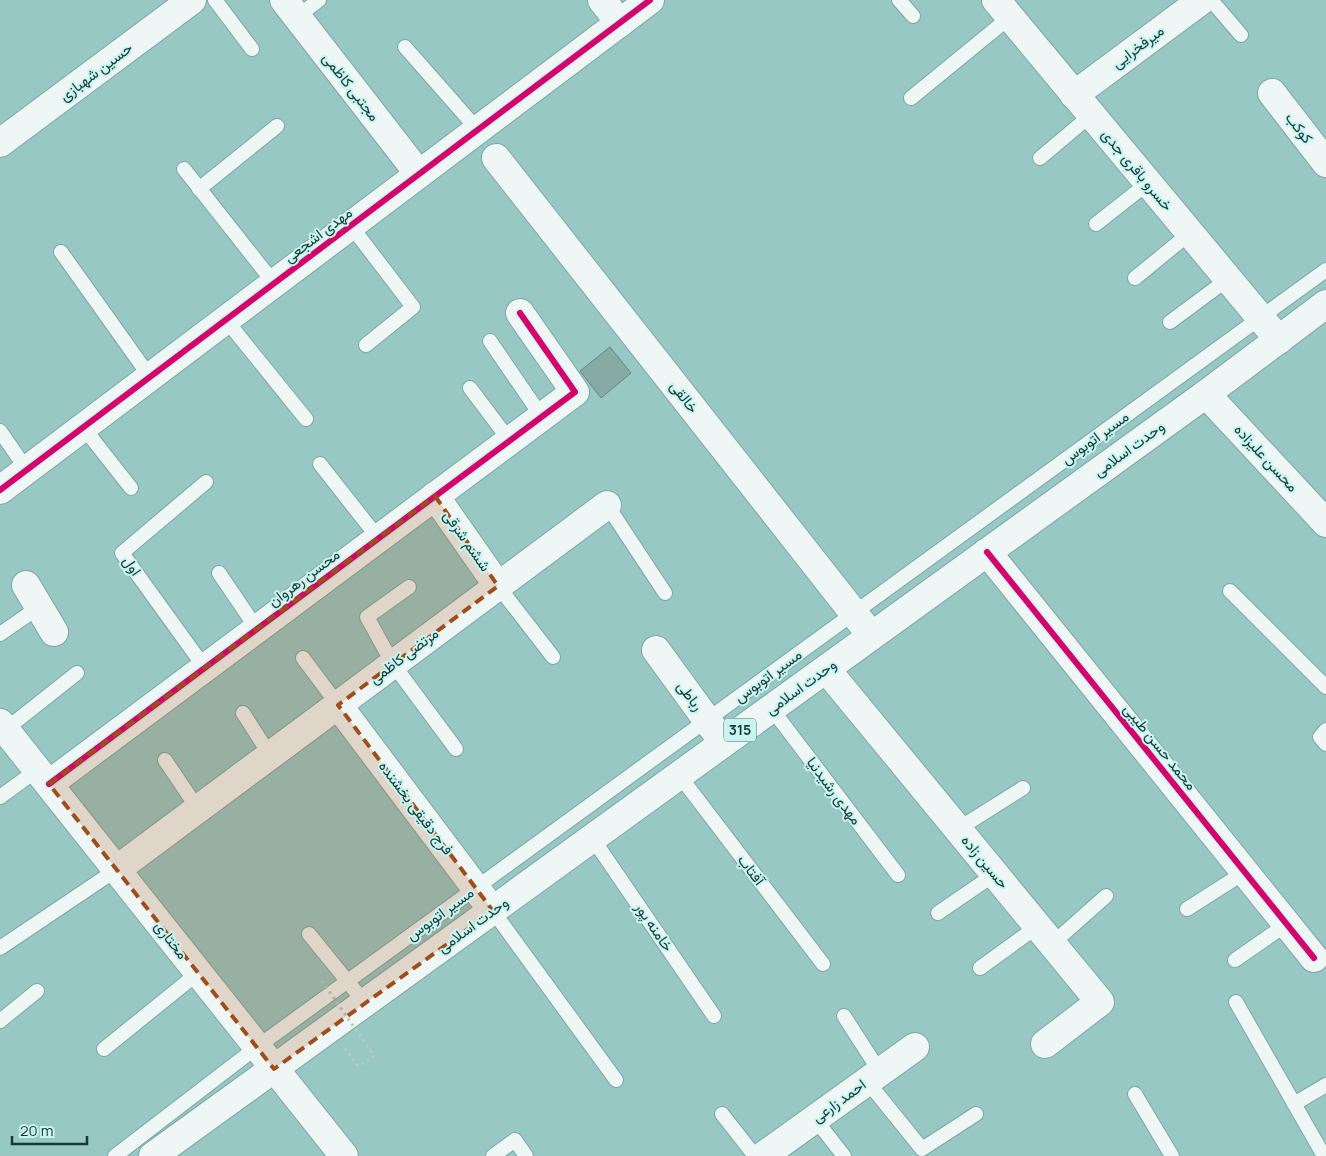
<svg xmlns="http://www.w3.org/2000/svg" width="1326" height="1156" font-family="Manrope,Vazirmatn,sans-serif">
  <rect width="100%" height="100%" fill="#97c8c4"/>
  <path fill="#86aba4" stroke="#638983" d="M610,347L631,373L601,398L580,371Z"/>
  <g fill="none" stroke-linecap="round" stroke-linejoin="round">
    <defs>
      <g id="service">
        <path d="M215,0L252,49"/>
        <path d="M899,0L913,16"/>
        <path d="M1211,0L1241,35"/>
        <path d="M297,17L319,0"/>
        <path d="M405,47L478,130"/>
        <path d="M911,98L1010,17"/>
        <path d="M1040,158L1091,115"/>
        <path d="M184,169L274,283"/>
        <path d="M199,189L277,126"/>
        <path d="M1096,224L1148,183"/>
        <path d="M351,226L413,307L366,345"/>
        <path d="M61,252L150,377"/>
        <path d="M1135,278L1190,233"/>
        <path d="M226,320L306,419"/>
        <path d="M1170,322L1228,279"/>
        <path d="M490,341L542,417"/>
        <path d="M470,388L510,441"/>
        <path d="M83,427L131,488"/>
        <path d="M0,431L27,470"/>
        <path d="M320,464L379,539"/>
        <path d="M607,505L665,593"/>
        <path d="M219,573L257,629"/>
        <path d="M498,586L553,657"/>
        <path d="M409,587L367,617L393,664L456,749"/>
        <path d="M1230,591L1326,687"/>
        <path d="M0,634L39,607"/>
        <path d="M303,658L338,705"/>
        <path d="M205,668L122,553L206,482"/>
        <path d="M771,708L898,875"/>
        <path d="M243,713L270,755"/>
        <path d="M5,730L77,673"/>
        <path d="M1326,730L1320,737L1326,744"/>
        <path d="M165,760L198,809"/>
        <path d="M679,775L823,964"/>
        <path d="M0,797L37,770"/>
        <path d="M958,829L1023,788"/>
        <path d="M593,839L714,1016"/>
        <path d="M1187,909L1245,872"/>
        <path d="M493,911L616,1080"/>
        <path d="M938,913L995,874"/>
        <path d="M309,934L365,1003"/>
        <path d="M1052,944L1106,896"/>
        <path d="M0,948L116,870"/>
        <path d="M1235,960L1287,924"/>
        <path d="M980,968L1038,926"/>
        <path d="M1236,1002L1324,1156"/>
        <path d="M844,1016L880,1072"/>
        <path d="M0,1021L37,991"/>
        <path d="M104,1049L198,973"/>
        <path d="M867,1081L922,1149L976,1114"/>
        <path d="M1135,1094L1172,1156"/>
        <path d="M1294,1104L1326,1085"/>
        <path d="M722,1114L755,1156"/>
        <path d="M815,1119L844,1156"/>
        <path d="M115,1156L257,1047L1326,270"/>
        <path d="M493,1156L515,1140L526,1156"/>
      </g>
      <g id="minor">
        <path d="M284,0L419,174"/>
        <path d="M602,0L620,23"/>
        <path d="M996,0L1279,340"/>
        <path d="M1272,93L1326,163"/>
        <path d="M1074,95L1202,0"/>
        <path d="M0,143L192,0"/>
        <path d="M496,158L871,635"/>
        <path d="M1206,394L1326,523"/>
        <path d="M0,490L650,0"/>
        <path d="M435,496L498,586"/>
        <path d="M987,552L1314,958"/>
        <path d="M26,585L54,632"/>
        <path d="M656,650L723,742"/>
        <path d="M826,669L1100,1002L1045,1044"/>
        <path d="M338,705L493,911"/>
        <path d="M49,784L575,392L520,313"/>
        <path d="M116,870L607,505"/>
        <path d="M763,1156L915,1047"/>
      </g>
      <path id="secondary" d="M0,723L344,1156"/>
      <path id="primary" d="M153,1156L1206,394L1326,304"/>
    </defs>
    <use href="#service" stroke="#7fa6a4" stroke-width="16"/>
    <use href="#minor" stroke="#7fa6a4" stroke-width="30"/>
    <use href="#secondary" stroke="#7fa6a4" stroke-width="30"/>
    <use href="#primary" stroke="#7fa6a4" stroke-width="30"/>
    <path stroke="#b9c9c7" stroke-width="3" stroke-dasharray="2.5 4" stroke-linecap="butt" d="M345,1048L358,1066L374,1056"/>
    <use href="#service" stroke="#eff7f6" stroke-width="14"/>
    <use href="#minor" stroke="#eff7f6" stroke-width="28"/>
    <use href="#secondary" stroke="#eff7f6" stroke-width="28"/>
    <use href="#primary" stroke="#eff7f6" stroke-width="28"/>
    <path stroke="#b9c9c7" stroke-width="3" stroke-dasharray="2.5 4" stroke-linecap="butt" d="M322,981L374,1056"/>
    <defs>
      <g id="cycleway">
        <path d="M0,490L650,0"/>
        <path d="M987,552L1314,958"/>
        <path d="M49,784L575,392L520,313"/>
      </g>
    </defs>
    <use href="#cycleway" stroke="#caf4f0" stroke-width="9"/>
    <use href="#cycleway" stroke="#d6006c" stroke-width="6"/>
  </g>
  <path fill="#9e4e1b" fill-opacity="0.2" stroke="#9e4e1b" stroke-width="4" stroke-dasharray="10 6" stroke-linejoin="round" d="M435,496L498,586L338,705L493,911L274,1069L49,784Z"/>
  <g text-anchor="middle" stroke-width="4" stroke-linejoin="round" paint-order="stroke">
    <rect fill="#caf4f0" stroke="#4b726f" stroke-width="1" x="724" y="718.5" width="32" height="23" rx="4"/>
    <g font-size="14" font-weight="bold" fill="#143a38">
      <text x="740" y="735">315</text>
    </g>
    <g font-size="15" fill="#143a38" stroke="#caf4f0">
      <text transform="translate(1138 47) rotate(-37)" y="5">میرفخرایی</text>
      <text transform="translate(96 72) rotate(-37)" y="5">حسین شهبازی</text>
      <text transform="translate(351 87) rotate(52)" y="5">مجتبی کاظمی</text>
      <text transform="translate(1299 128) rotate(53)" y="5">کوکب</text>
      <text transform="translate(1137 170) rotate(50)" y="5">خسرو باقری جدی</text>
      <text transform="translate(318 235) rotate(-37)" y="5">مهدی اشجعی</text>
      <text transform="translate(684 397) rotate(52)" y="5">خالقی</text>
      <text transform="translate(1095 438) rotate(-36)" y="5">مسیر اتوبوس</text>
      <text transform="translate(1129 449) rotate(-36)" y="5">وحدت اسلامی</text>
      <text transform="translate(1266 458) rotate(47)" y="5">محسن علیزاده</text>
      <text transform="translate(467 541) rotate(55)" y="5">ششم شرقی</text>
      <text transform="translate(132 566) rotate(56)" y="5">اول</text>
      <text transform="translate(304 578) rotate(-37)" y="5">محسن رهروان</text>
      <text transform="translate(404 656) rotate(-37)" y="5">مرتضی کاظمی</text>
      <text transform="translate(768 676) rotate(-36)" y="5">مسیر اتوبوس</text>
      <text transform="translate(801 687) rotate(-36)" y="5">وحدت اسلامی</text>
      <text transform="translate(690 696) rotate(53)" y="5">رباطی</text>
      <text transform="translate(1160 747) rotate(51)" y="5">محمد حسن طیبی</text>
      <text transform="translate(834 791) rotate(53)" y="5">مهدی رشیدنیا</text>
      <text transform="translate(416 808) rotate(53)" y="5">فرج دقیقی بخشنده</text>
      <text transform="translate(985 862) rotate(50)" y="5">حسین زاده</text>
      <text transform="translate(751 870) rotate(53)" y="5">آفتاب</text>
      <text transform="translate(440 914) rotate(-36)" y="5">مسیر اتوبوس</text>
      <text transform="translate(473 925) rotate(-36)" y="5">وحدت اسلامی</text>
      <text transform="translate(654 927) rotate(56)" y="5">خامنه پور</text>
      <text transform="translate(171 940) rotate(52)" y="5">مختاری</text>
      <text transform="translate(839 1101) rotate(-36)" y="5">احمد زارعی</text>
    </g>
  </g>
  <path d="M12 1136v8h75v-8" fill="none" stroke="#143a38" stroke-width="2.5"/>
  <text x="20" y="1136" font-size="15" fill="#143a38" stroke="#caf4f0" stroke-width="4" paint-order="stroke">20 m</text>
</svg>
